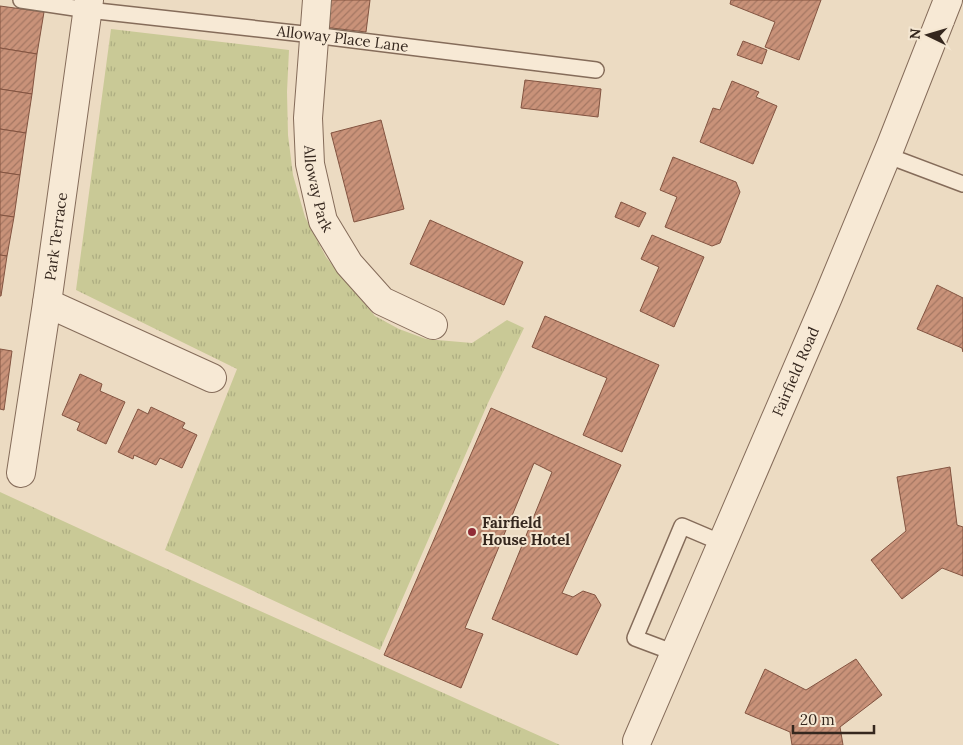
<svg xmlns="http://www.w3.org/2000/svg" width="963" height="745" font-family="Lora,serif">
  <defs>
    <pattern id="grass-tufts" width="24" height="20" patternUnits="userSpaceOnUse" patternTransform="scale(1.25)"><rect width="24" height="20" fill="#c9c996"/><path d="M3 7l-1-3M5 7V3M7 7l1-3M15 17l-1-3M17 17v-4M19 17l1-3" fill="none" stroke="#adad81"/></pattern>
    <pattern id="building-hatch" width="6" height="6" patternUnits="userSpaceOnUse" patternTransform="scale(1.25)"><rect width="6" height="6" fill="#c99279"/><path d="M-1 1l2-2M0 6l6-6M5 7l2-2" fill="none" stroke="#a47763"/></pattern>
  </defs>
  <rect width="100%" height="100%" fill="#ecdbc2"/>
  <g fill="url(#grass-tufts)">
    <path d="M111,29L289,50L287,92L288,135L293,175L305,217L326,257L350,287L375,316L399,329L426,339L472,343L507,320L524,328L488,403L380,650L165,550L237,369L76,290Z"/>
    <path d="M0,492L202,585L560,745H0Z"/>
  </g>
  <g fill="url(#building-hatch)" stroke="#835441">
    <path d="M326,0H370L366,32L323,27Z"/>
    <path d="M731,0H821L799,60L765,47L775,22L730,4Z"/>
    <path d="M0,6L44,12L37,54L0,48Z"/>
    <path d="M743,41L767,50L762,64L737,55Z"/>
    <path d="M0,48L37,54L32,94L0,89Z"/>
    <path d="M525,80L601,89L598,117L521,108Z"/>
    <path d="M732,81L759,92L756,97L777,106L753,164L700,142L713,108L720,110Z"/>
    <path d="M0,89L32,94L26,133L0,129Z"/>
    <path d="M381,120L404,209L354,222L331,133Z"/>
    <path d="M0,129L26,133L20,175L0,172Z"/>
    <path d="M673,157L736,182L740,192L720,243L712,246L665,227L677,197L660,190Z"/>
    <path d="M0,172L20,175L14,217L0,215Z"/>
    <path d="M621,202L646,213L639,227L615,217Z"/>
    <path d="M0,215L14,217L7,256L0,255Z"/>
    <path d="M430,220L523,262L504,305L410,264Z"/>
    <path d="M652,235L704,257L674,327L640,311L659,267L641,259Z"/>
    <path d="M0,255L7,256L1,296H0Z"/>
    <path d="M937,285L963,298V352L962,348L917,329Z"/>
    <path d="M545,316L659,365L622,452L583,435L607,378L532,347Z"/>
    <path d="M0,349L12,351L4,410L0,409Z"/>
    <path d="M80,374L102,384L100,391L125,402L106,444L77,430L80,423L62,415Z"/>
    <path d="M151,407L185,423L182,428L197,435L182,468L160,458L156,465L134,455L133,459L118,452L138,409L148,414Z"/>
    <path d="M491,408L621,465L562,593L573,597L583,591L595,595L601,605L577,655L492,619L552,472L534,463L465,628L483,634L461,688L384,655Z"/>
    <path d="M950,467L957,525L963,527V576L942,568L902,599L871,560L906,531L897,477Z"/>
    <path d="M856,659L882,695L840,727L843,745H792L790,732L745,713L765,669L806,690Z"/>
  </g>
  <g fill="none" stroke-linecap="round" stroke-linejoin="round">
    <defs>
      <g id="service">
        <path id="s1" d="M21,0L88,10L313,35L596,70"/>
        <path d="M886,155L963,184"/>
        <path d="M675,653L635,638L682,526L722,543"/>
      </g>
      <g id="minor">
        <path id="s2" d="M317,0L308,118L310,164L323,221L349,264L382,301L433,325"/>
        <path d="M47,303L212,378"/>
        <path id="s3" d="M21,473L47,303L89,0"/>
        <path id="s4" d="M637,741L828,297L891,145L948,0"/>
      </g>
    </defs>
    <use href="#service" stroke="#856c5a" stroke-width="18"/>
    <use href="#minor" stroke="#856c5a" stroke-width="30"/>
    <use href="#service" stroke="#f7e9d5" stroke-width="15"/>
    <use href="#minor" stroke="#f7e9d5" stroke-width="28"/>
  </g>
  <circle fill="#912c37" stroke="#f4e6d1" stroke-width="2" cx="472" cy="532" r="5"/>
  <g text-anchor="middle" stroke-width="4" stroke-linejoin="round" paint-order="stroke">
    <g font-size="15" fill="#35271e" stroke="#f4e6d1">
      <text dy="5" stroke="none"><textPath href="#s1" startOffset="324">Alloway Place Lane</textPath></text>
      <text dy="5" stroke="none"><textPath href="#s2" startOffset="190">Alloway Park</textPath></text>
      <text dy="5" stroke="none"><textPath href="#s3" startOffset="239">Park Terrace</textPath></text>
      <text dy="5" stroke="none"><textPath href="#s4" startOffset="402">Fairfield Road</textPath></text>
    </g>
    <g font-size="15" font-weight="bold" fill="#35271e" stroke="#f4e6d1" text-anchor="start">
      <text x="482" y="528">Fairfield<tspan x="482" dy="17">House Hotel</tspan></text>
    </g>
  </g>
  <g transform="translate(928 35) rotate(275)" stroke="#f4e6d1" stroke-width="4" paint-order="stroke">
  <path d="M0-4L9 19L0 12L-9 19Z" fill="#35271e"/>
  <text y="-8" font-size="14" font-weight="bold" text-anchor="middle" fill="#35271e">N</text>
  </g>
  <path d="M793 725v8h81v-8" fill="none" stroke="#35271e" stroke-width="2.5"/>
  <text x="800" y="725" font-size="15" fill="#35271e" stroke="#f4e6d1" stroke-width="4" paint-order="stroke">20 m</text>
</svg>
